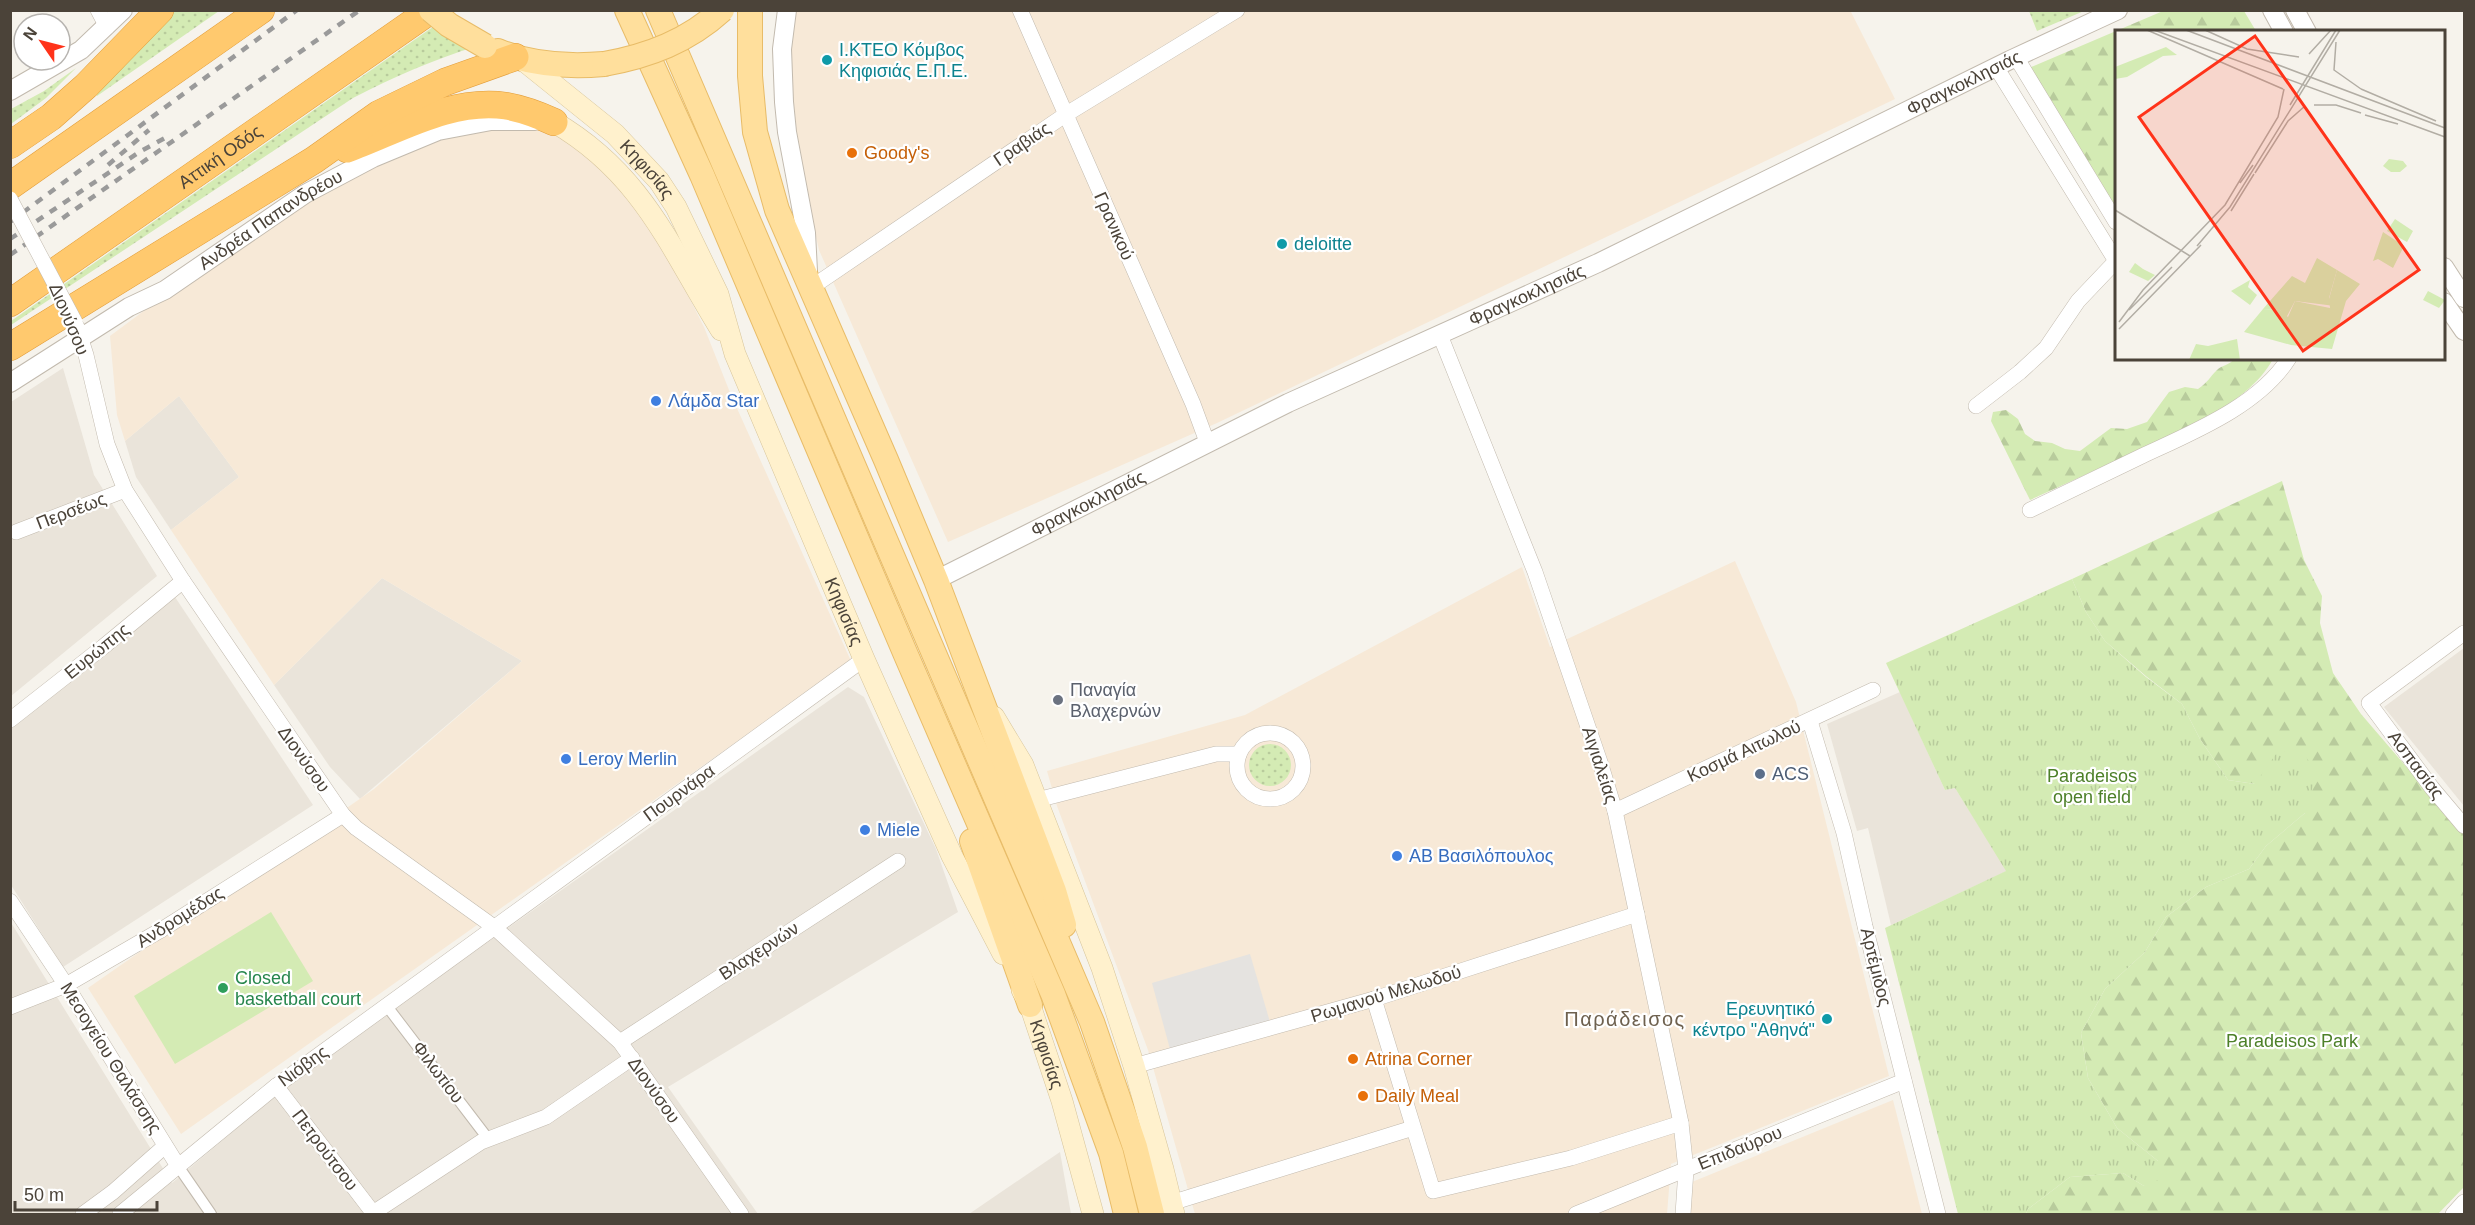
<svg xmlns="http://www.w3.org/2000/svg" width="2475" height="1225" font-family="Arial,sans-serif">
  <defs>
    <pattern id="grass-dots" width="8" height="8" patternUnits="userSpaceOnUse" patternTransform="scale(1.5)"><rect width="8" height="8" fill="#d4ebb4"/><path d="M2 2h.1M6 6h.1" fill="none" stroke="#b8cb9c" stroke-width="1.8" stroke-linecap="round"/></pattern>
    <pattern id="forest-firs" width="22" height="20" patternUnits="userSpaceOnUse" patternTransform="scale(1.5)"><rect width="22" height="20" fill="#d4ebb4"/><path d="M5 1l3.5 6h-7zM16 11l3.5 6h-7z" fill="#b8cb9c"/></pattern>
    <pattern id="park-tufts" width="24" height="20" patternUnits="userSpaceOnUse" patternTransform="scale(1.5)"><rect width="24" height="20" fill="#d4ebb4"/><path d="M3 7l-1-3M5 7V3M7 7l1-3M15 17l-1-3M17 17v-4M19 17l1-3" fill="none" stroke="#b8cb9c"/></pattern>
  </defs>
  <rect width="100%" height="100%" fill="#f6f3ec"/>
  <g fill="#eae4da">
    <path d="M63,368L94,475L157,576L11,696V402Z"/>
    <path d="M179,396L239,477L171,530L136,477L125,441Z"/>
    <path d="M382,578L522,661L360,799L330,767L274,685Z"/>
    <path d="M171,591L313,805L63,967L11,885V724Z"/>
    <path d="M2464,648V806L2384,707Z"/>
    <path d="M848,687L864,697L936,849L958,912L668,1087L758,1214H11L10,921L172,1183L295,1079Z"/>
    <path d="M1900,692L1945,790L1955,788L2007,871L1891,925L1868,828L1857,831L1827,724Z"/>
    <path d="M1060,1152L1071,1214H969Z"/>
  </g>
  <g fill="#f7e9d7">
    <path d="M1850,10L1895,99L1217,423L948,542L819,250L801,173L791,113L790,24L793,11Z"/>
    <path d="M516,123L565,138L602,163L656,232L704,327L731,395L851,661L181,1134L88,988L374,789L522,661L382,578L274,685L171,530L239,477L179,396L125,441L117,415L110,336L280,210L452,128Z"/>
    <path d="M1735,561L1796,702L1889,1076L1671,1164L1667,1214H1195L1148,1050L1057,806L1047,771L1245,715L1522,567L1550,647Z"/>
    <path d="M1893,1100L1922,1214H1689L1692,1182Z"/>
  </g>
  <g fill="url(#grass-dots)">
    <path d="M172,11H219L97,96L94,91Z"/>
    <path d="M2029,11H2084L2037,31Z"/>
    <path d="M440,22L478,46C434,59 394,77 353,98L11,325V321Z"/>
    <path d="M76,68L46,98L11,124V109L44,91Z"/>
    <circle cx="1270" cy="765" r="21"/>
  </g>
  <g fill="url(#forest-firs)">
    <path d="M2163,11H2244L2256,31L2116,32V211L2029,68Z"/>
    <path d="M2234,359H2273C2247,407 2170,436 2122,458C2091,472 2061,486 2030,500L1991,421L1993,412L2006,410L2018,419L2025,434L2035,441L2052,443L2065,449L2080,451L2111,428L2127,429L2147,422L2169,392L2185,387L2198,389C2208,382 2209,378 2217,370C2222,365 2230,365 2234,359Z"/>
    <path d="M2282,481L2304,560L2322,596L2320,623L2333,673L2361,714L2464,834V1187L2438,1214H2026L2028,1209L2070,1177L2123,1173L2144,1186L2158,1161L2117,1128L2088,1078L2081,1033L2105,989L2145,952L2166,917L2206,887L2249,869L2266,846L2305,813L2255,784L2228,780L2200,739L2182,704L2147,677L2105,641L2086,612L2072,579Z"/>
  </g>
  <path fill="url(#park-tufts)" d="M2072,579L2086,612L2105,641L2146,677L2182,704L2200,739L2228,780L2255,784L2278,751L2302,752L2317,772L2305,813L2266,846L2249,869L2206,887L2166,917L2145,952L2105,989L2081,1033L2088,1078L2117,1128L2158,1161V1180L2144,1186L2123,1173L2070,1177L2028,1209L2026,1214H1958L1885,928L2006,871L1955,788L1945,790L1886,663Z"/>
  <path fill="#d4ebb4" d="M271,912L313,981L175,1064L134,996Z"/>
  <path fill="#e5e3e0" d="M1250,954L1270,1022L1170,1049L1152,983Z"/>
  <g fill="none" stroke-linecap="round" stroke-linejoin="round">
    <defs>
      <g id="pedestrian">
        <path d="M386,1005L489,1140"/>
        <path d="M178,1166L211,1214"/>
      </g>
      <g id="minor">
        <path d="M98,10L107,27"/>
        <path d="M1020,10L1193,404L1207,442"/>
        <path d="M2016,57L2116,222"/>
        <path d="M1996,67L2116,261"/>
        <path d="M812,287L1065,115L1237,10"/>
        <path d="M77,327L86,355L107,444L125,490L183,581L343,815L356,828L494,927L620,1042L741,1214"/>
        <path d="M1440,335L1535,572L1600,762L1615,811L1681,1123L1686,1170L1683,1214"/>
        <path d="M1976,406L2020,372L2046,348L2078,301L2116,261"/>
        <path d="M2030,510C2067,492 2104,474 2142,456C2191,433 2259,406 2289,358"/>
        <path d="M16,532L125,490"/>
        <path d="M2464,633L2369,703L2432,788L2464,826"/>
        <path d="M10,720L103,647L183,581"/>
        <path d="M1810,721L1844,833L1865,926L1938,1214"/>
        <circle cx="1270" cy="766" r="33"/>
        <path d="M1037,800L1216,754H1239"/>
        <path d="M1615,811L1873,690"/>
        <path d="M10,901L66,985L178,1166"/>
        <path d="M1374,999L1433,1191L1571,1158L1681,1123"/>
        <path d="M10,1007L66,985L161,930L343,815"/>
        <path d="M620,1042L898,861"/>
        <path d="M1134,1066L1374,999L1637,914"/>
        <path d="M276,1086L374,1214"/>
        <path d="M1171,1203L1413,1128"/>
        <path d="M373,1213L481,1142L546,1117L632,1058"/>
        <path d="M83,1214L113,1192L165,1146"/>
        <path d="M120,1214L276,1086L864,659"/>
        <path d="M1576,1214L1904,1081"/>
        <path d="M2453,1214L2464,1202"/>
      </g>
      <g id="tertiary">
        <path d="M787,10L782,49L784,102L787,132L806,233L808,271"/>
        <path d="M2272,10L2284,32"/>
        <path d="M2295,10L2307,32"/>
        <path d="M10,91L81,50L123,10"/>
        <path d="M2444,267L2464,298"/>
        <path d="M2444,302L2464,331"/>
        <path id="s1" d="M10,383L129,307L165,290L305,194L373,158L438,131L491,121H535"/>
        <path id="s2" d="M936,580L1288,403L1598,263L2010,60L2118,10"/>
      </g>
      <g id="secondary">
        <path id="s3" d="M523,60L615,134L659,181L676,207L718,294L735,354L864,659L952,856L1003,954"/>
        <path d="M554,122C643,174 670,248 721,330"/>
        <path d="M994,717L1023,765L1102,968L1134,1066L1163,1169L1174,1214"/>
        <path id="s4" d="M1022,990L1030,1005L1062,1101L1093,1214"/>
      </g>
      <g id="primary">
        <path d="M627,10L702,175L906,655L1053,994L1111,1153L1126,1214"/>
        <path d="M658,10L1092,1022L1135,1147L1152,1214"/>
        <path d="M750,10V76L755,132L777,210L886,460L936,580L1054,891L1064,925"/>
        <path d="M498,51C532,65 568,67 604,64"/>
        <path d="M972,841L1030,1005"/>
      </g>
      <g id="motorway">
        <path d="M10,145L51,117L86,86L160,10"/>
        <path d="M347,149C397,131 450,98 506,106C523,109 539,115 554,122"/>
        <path d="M10,186L261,10"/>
        <path id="s5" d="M10,303L431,10"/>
        <path d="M10,347L314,160L379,114L445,82L515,57"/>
      </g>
    </defs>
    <use href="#pedestrian" stroke="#c2baae" stroke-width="12"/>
    <use href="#minor" stroke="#c2baae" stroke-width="16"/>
    <use href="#tertiary" stroke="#c2baae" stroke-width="20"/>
    <use href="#secondary" stroke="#d7c59b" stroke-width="22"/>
    <use href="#primary" stroke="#e8bc68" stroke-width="26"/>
    <use href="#motorway" stroke="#e29d3a" stroke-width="28"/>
    <use href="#pedestrian" stroke="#fff" stroke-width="10"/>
    <use href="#minor" stroke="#fff" stroke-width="15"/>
    <use href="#tertiary" stroke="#fff" stroke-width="18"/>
    <use href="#secondary" stroke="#fff1cd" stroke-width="21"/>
    <use href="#primary" stroke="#ffdf9c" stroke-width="24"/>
    <use href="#motorway" stroke="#ffc96e" stroke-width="27"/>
    <g stroke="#9a9a9a" stroke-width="4.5" stroke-dasharray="8 8" stroke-linecap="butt">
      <path d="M108,165L149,130"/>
      <path d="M10,222L297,10"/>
      <path d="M10,239L141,151L165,138"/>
      <path d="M10,255L360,10"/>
    </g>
    <defs>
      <path id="minor-bridge" d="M10,199L75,322"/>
      <g id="primary-bridge">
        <path d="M431,10L449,25L485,46"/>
        <path d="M604,64C649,56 688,41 722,10"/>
      </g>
    </defs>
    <use href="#minor-bridge" stroke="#c2baae" stroke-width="16" stroke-linecap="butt"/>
    <use href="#primary-bridge" stroke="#e8bc68" stroke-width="26" stroke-linecap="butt"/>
    <use href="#minor-bridge" stroke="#fff" stroke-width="15"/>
    <use href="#primary-bridge" stroke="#ffdf9c" stroke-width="24"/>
  </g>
  <g fill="#0f9aa8" stroke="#fff" stroke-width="2">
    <circle cx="827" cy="60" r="6"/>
    <circle cx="1282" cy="244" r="6"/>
    <circle cx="1827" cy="1019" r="6"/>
  </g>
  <g fill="#e8710a" stroke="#fff" stroke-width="2">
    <circle cx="852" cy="153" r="6"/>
    <circle cx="1353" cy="1059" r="6"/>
    <circle cx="1363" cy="1096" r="6"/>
  </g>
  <g fill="#3f7fe0" stroke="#fff" stroke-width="2">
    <circle cx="656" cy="401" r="6"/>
    <circle cx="566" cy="759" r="6"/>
    <circle cx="865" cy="830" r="6"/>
    <circle cx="1397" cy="856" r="6"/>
  </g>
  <circle fill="#6b7280" stroke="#fff" stroke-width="2" cx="1058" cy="700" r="6"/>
  <circle fill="#5c6f8a" stroke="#fff" stroke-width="2" cx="1760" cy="774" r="6"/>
  <circle fill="#2e9e5b" stroke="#fff" stroke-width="2" cx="223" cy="988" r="6"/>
  <g text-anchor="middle" stroke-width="4.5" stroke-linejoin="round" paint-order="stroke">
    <g font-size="18" fill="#0d838f" stroke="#fff" text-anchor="start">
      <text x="839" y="56">Ι.ΚΤΕΟ Κόμβος<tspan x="839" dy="21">Κηφισιάς Ε.Π.Ε.</tspan></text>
      <text x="1294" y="250">deloitte</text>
      <text x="1815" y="1015" text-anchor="end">Ερευνητικό<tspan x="1815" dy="21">κέντρο "Αθηνά"</tspan></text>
    </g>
    <g font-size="18" fill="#4b4339" stroke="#fff">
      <text dy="6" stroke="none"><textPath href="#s2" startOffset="1142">Φραγκοκλησιάς</textPath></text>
      <text transform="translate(1022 144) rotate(-34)" y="6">Γραβιάς</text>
      <text dy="6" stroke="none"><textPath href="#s5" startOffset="256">Αττική Οδός</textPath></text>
      <text dy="6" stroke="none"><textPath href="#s3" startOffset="166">Κηφισίας</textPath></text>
      <text dy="6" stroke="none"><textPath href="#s1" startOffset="308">Ανδρέα Παπανδρέου</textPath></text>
      <text transform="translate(1114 226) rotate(66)" y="6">Γρανικού</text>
      <text dy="6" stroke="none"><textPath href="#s2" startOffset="656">Φραγκοκλησιάς</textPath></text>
      <text transform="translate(69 319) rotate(67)" y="6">Διονύσου</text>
      <text dy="6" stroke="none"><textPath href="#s2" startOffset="170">Φραγκοκλησιάς</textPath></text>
      <text transform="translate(71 511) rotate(-21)" y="6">Περσέως</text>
      <text dy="6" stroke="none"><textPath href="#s3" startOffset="652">Κηφισίας</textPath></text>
      <text transform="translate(97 651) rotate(-39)" y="6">Ευρώπης</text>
      <text transform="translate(1744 751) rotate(-25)" y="6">Κοσμά Αιτωλού</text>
      <text transform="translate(304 759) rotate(55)" y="6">Διονύσου</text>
      <text transform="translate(1600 765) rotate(72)" y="6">Αιγιαλείας</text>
      <text transform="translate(2416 765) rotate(53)" y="6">Ασπασίας</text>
      <text transform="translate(679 793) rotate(-36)" y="6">Πουρνάρα</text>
      <text transform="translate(180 917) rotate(-32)" y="6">Ανδρομέδας</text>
      <text transform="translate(759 951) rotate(-33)" y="6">Βλαχερνών</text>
      <text transform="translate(1876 967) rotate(76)" y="6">Αρτέμιδος</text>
      <text transform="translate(1386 994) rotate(-17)" y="6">Ρωμανού Μελωδού</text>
      <text dy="6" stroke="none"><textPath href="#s4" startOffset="69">Κηφισίας</textPath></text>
      <text transform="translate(111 1058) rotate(58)" y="6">Μεσογείου Θαλάσσης</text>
      <text transform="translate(303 1066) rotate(-36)" y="6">Νιόβης</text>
      <text transform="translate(438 1072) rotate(53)" y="6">Φιλωτίου</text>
      <text transform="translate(654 1090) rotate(55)" y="6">Διονύσου</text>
      <text transform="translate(1740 1148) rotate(-22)" y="6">Επιδαύρου</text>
      <text transform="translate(325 1150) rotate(53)" y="6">Πετρούτσου</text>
    </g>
    <g font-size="18" fill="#c56008" stroke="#fff" text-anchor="start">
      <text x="864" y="159">Goody's</text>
      <text x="1365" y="1065">Atrina Corner</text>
      <text x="1375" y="1102">Daily Meal</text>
    </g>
    <g font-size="18" fill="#366cbe" stroke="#fff" text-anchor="start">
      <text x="668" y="407">Λάμδα Star</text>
      <text x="578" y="765">Leroy Merlin</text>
      <text x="877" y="836">Miele</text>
      <text x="1409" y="862">ΑΒ Βασιλόπουλος</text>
    </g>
    <g font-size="18" fill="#5b616d" stroke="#fff" text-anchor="start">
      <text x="1070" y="696">Παναγία<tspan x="1070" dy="21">Βλαχερνών</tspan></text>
    </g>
    <g font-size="18" fill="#4e5e75" stroke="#fff" text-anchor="start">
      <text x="1772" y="780">ACS</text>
    </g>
    <g font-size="18" fill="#4d8029" stroke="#fff">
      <text x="2092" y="782">Paradeisos<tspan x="2092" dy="21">open field</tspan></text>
      <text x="2292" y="1047">Paradeisos Park</text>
    </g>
    <g font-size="18" fill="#27864d" stroke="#fff" text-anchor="start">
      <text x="235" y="984">Closed<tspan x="235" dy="21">basketball court</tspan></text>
    </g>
    <g font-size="20" letter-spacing="1.5" fill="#6e614f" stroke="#fff">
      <text x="1625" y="1026">Παράδεισος</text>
    </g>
  </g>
  <g transform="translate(2115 30)">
    <rect width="330" height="330" fill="#f6f3ec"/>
    <path d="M280,189L298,201L292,212L272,201ZM20,233L28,239L40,245L33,251L14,242ZM135,250L133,257L142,265L135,275L116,261Z" fill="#d4ebb4"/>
    <path d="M274,129L288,131L292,136L285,142H276L268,136ZM268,202L289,216L278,238L263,229L258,231ZM222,240L245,254L231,271L217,319L176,315L129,302L148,279L165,280L173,287L180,271L215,278L214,269Z" fill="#d4ebb4"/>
    <path d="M51,17L62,25L48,26L12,47L0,49V37ZM202,228L222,240L214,268L220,276L180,271L171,288L165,280L148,279L177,246L190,253Z" fill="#d4ebb4"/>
    <path d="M313,261L330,270L324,278L308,270ZM122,309L125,330H74L81,314L93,316Z" fill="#d4ebb4"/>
    <path fill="none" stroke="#b2ada4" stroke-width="1.5" d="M32,0L168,59M39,0L330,107M71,0L330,98M90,0L132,19L184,27M221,12L219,40L246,59M194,24L216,0M246,59L321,91M175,75L221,0M199,75H221L246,83M250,85L283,94M140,143L173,91L190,76M125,153L138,135M0,180L75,226M116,181L139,144M82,216L115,177L225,0M14,280L57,237M4,292L28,260L110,175L163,87L169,59M4,299L86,215"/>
    <path fill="#ff331a" fill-opacity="0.15" stroke="#ff331a" stroke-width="3" d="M140,6L304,240L188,321L24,87Z"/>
    <rect width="330" height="330" fill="none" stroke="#4b4339" stroke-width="3"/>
  </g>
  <rect width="2475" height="1225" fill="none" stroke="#4b4339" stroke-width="24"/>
  <g transform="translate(42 42) rotate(305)"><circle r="28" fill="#ffffff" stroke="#b7b4b0" stroke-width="1.5"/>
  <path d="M0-4.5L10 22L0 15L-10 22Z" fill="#ff331a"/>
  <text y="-9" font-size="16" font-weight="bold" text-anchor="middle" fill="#4b4339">N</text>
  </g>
  <path d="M15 1201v9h142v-9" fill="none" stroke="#4b4339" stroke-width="3"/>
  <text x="24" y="1201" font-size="18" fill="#4b4339" stroke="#ffffff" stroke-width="4.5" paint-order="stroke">50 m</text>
</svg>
